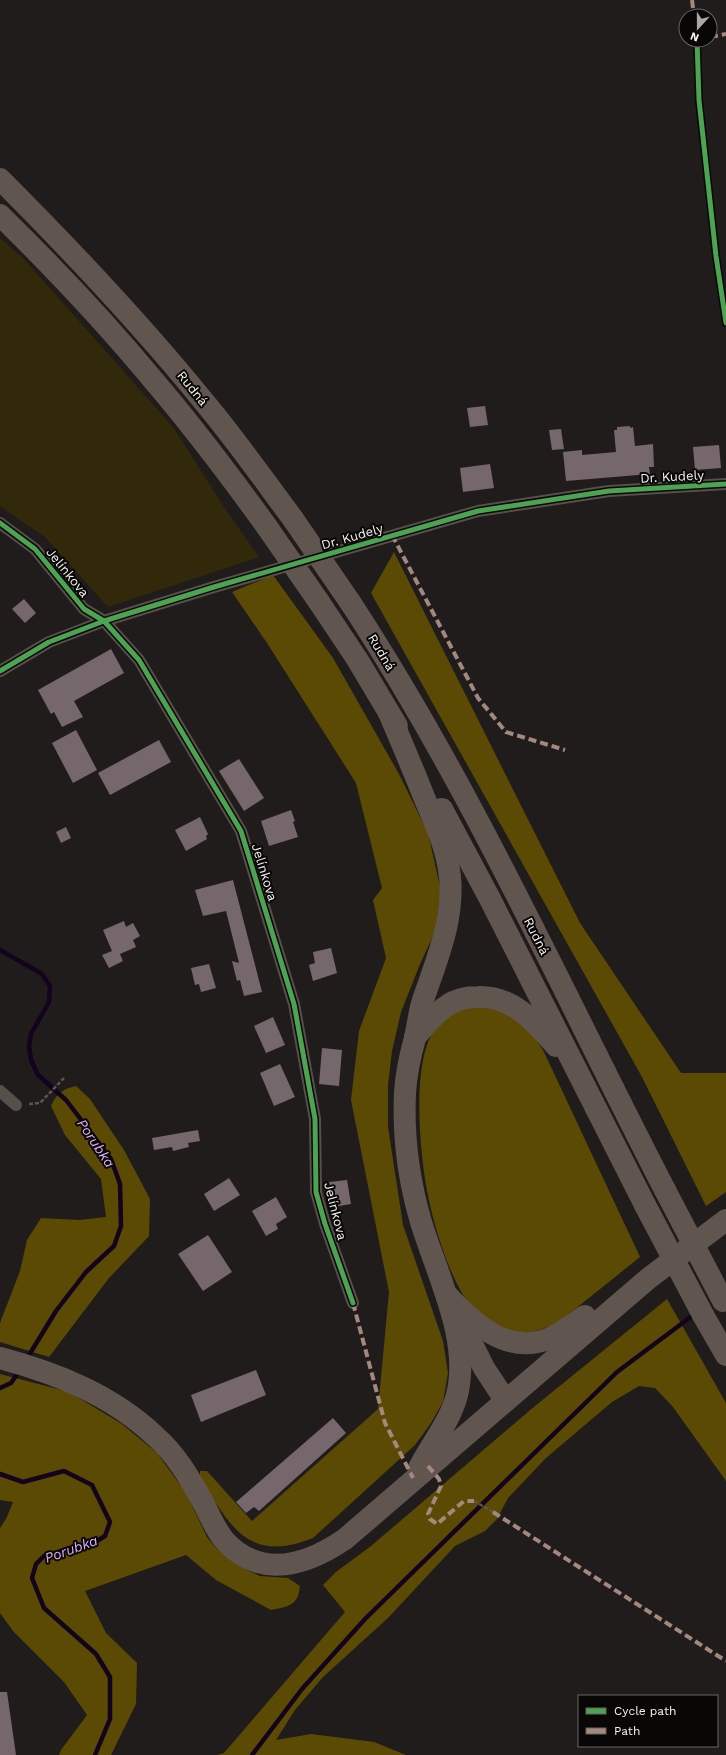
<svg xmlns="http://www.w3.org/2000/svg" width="726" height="1755" font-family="'Work Sans',sans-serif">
  <rect width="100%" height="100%" fill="#201c1c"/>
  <path fill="#32290b" d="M0,238L23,258L173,427L228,513L259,557L108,607L45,537L0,506Z"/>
  <g fill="#5b4a04">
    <path d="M394,552L580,923L681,1073H726V1192L706,1206L642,1077L371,593Z"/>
    <path d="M273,575L333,658L399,774L428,833L441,891L435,932L420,964L401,1012L392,1051L388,1085V1127L403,1225L443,1341L448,1373L443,1402L431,1423L415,1445L313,1538C248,1564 230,1526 200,1477V1471H207L252,1521L378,1409L389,1292L351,1100L359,1031L386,958L373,900L382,888L356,783L267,643L232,592Z"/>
    <path d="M472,1005L505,1012L531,1031L544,1052L640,1257L564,1318C531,1339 506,1337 476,1311C454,1293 433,1224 428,1195C420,1156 410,1058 437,1026C446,1015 459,1009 472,1005Z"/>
    <path d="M76,1086L90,1099L124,1150L150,1199L149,1236L109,1278L49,1357L0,1342V1323L20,1271L27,1240L41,1218L79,1220L106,1217L101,1179L65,1135L51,1106C57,1093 63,1089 76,1086Z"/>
    <path d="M667,1299L726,1403V1481L673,1407L655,1388L639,1386L612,1402L546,1458L508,1498L497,1519L485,1531L455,1546L388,1618L323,1677L295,1710L276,1740L311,1734L374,1742L406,1755H217L224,1753L345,1612L323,1585L336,1572L371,1546L535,1406Z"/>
    <path d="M0,1374L69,1392L122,1424L157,1453L186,1493L207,1537L216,1548L245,1569L260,1576L288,1578L300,1586C298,1606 289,1606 271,1610L216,1580L186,1555L85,1591L106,1633L137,1663L136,1704L111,1755H59L61,1750L87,1715L64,1682L13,1631L0,1613V1528L6,1519L13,1502L0,1500Z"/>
  </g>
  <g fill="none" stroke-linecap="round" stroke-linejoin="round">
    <g stroke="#13031c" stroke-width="4.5">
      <path d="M0,950L42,974L50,986L49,1002L31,1034L29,1046L31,1060L38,1075L66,1100L111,1159L120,1184L121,1226L114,1246L86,1272L56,1311L26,1360"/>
      <path d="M0,1388L11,1383L20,1370"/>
      <path d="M0,1474L23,1482L64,1471L92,1485L110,1522L105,1536L97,1541L44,1556L36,1564L32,1578L44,1608L96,1654L110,1677V1719L95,1755"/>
      <path d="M252,1755L302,1689L365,1619L617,1372L696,1313"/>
    </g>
  </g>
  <g fill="#76676d">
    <path d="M485,406L488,425L470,427L467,408Z"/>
    <path d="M630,426V428L633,427L635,446L653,444L654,467H649L650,474L566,481L563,452L582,450V455L616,452L614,430H617V427Z"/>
    <path d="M561,429L564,449L552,450L549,430Z"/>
    <path d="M719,445L721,468L695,470L693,447Z"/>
    <path d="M490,464L494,488L463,492L460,468Z"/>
    <path d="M24,599L36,613L25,623L12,609Z"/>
    <path d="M111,649L124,673L74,701L83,717L62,727L54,712L51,714L38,690Z"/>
    <path d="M76,730L97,770L73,783L52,743Z"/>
    <path d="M159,740L171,762L110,795L98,773Z"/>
    <path d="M239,759L264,798L244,811L219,771Z"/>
    <path d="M291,810L295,821L293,822L298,837L269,846L261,821Z"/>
    <path d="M200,817L208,834L206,836L207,839L186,851L175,830Z"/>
    <path d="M66,827L71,838L61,843L56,832Z"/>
    <path d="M233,880L262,992L244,996L240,980L237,981L232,961L239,963L226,911L203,916L195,890Z"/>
    <path d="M124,921L126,927L133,923L140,936L133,940L136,947L120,954L123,961L109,968L102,955L112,951L103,930Z"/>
    <path d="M331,948L337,973L313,981L309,965L315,963L313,952Z"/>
    <path d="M209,964L216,988L201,992L199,984L195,985L191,968Z"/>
    <path d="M273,1017L285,1045L266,1053L254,1026Z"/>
    <path d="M322,1048L342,1050L339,1086L319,1084Z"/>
    <path d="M280,1064L295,1097L274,1106L260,1073Z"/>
    <path d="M198,1130L200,1141L188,1143L189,1147L173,1151L172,1147L154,1150L152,1138Z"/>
    <path d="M229,1178L240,1195L214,1211L204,1194Z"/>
    <path d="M347,1180L351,1204L333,1207L329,1182Z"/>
    <path d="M276,1197L287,1217L276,1224L278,1229L266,1236L252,1211Z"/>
    <path d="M208,1235L232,1272L203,1291L178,1254Z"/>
    <path d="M256,1370L266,1395L201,1422L191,1395Z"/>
    <path d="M333,1418L346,1433L259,1511L254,1507L246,1513L236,1502Z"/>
    <path d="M0,1692H7L16,1755H0Z"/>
  </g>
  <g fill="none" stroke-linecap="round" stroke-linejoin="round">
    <g stroke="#5b5653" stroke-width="2.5" stroke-dasharray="4 2" stroke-linecap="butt">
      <path d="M29,1104L40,1103L64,1078"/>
      <path d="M474,1501L493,1512"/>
    </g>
    <g stroke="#574f4a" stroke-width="12">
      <path d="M0,523L35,549L84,609L104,621L139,660L241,831L294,1004L315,1119L316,1192L325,1224L353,1303"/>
      <path d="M0,671L49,642L104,621L214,587L478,511L609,491L726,484"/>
      <path d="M0,1091L16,1105"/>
    </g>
    <g stroke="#60564f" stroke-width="22">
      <path d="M0,179C72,251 141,324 205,403C236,440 264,480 293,519"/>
      <path d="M0,215C54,268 106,323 154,381C194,428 231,477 267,527"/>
      <path d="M319,602L357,659L397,726"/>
      <path d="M350,602C472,788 563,993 665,1190"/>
      <path d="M389,713C401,741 413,769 424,797C435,823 447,848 450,877C454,920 437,959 423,1000C419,1012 418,1025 415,1038C410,1056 406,1074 405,1093C403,1136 409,1181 421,1222C437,1275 471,1340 457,1395C450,1422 431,1444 419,1468"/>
      <path d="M442,809L490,899L645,1205"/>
      <path d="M415,1037C425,1026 435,1013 448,1005C457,999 467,997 478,997C513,996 534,1021 556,1046"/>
      <path d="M447,1295C473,1323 506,1355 548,1339C561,1333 573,1324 585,1316"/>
      <path d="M703,1315L726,1355"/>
      <path d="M462,1324L484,1368L505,1400"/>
      <path d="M0,1358C56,1373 112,1395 155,1436C177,1455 190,1479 204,1504C210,1516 216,1531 225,1541C261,1580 307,1565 345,1539L649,1278L726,1220"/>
    </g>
    <g stroke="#60564f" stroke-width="22">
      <path d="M293,519L350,602"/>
      <path d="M267,527L319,602"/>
      <path d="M665,1190L723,1301"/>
      <path d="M645,1205L703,1315"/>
    </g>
    <g stroke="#a5887d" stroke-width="4" stroke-dasharray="8 4" stroke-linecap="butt">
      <path d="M692,0L694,16"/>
      <path d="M710,37L726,34"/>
      <path d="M392,535L478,698L506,732L565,750"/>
      <path d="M353,1303L385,1423L413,1478"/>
      <path d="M428,1466L439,1479L441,1486L428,1514L430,1519L437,1524L464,1501H474"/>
      <path d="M493,1512L726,1661"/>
    </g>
    <defs>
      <g id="cycleway">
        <path d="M697,40L699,100L716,256L726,323"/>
        <path d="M0,523L35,549L84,609L104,621L139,660L241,831L294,1004L315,1119L316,1192L325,1224L353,1303"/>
        <path d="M0,671L49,642L104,621L214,587L478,511L609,491L726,484"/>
      </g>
    </defs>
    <use href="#cycleway" stroke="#090706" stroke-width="8"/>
    <use href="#cycleway" stroke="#4ca352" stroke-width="5"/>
  </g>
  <g text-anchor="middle" stroke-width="4" stroke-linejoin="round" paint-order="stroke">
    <g font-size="13" fill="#f6f2f2" stroke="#090706">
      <text transform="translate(193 388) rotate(51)" y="5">Rudná</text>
      <text transform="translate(672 476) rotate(-3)" y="5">Dr. Kudely</text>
      <text transform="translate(352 536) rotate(-16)" y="5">Dr. Kudely</text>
      <text transform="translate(68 572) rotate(51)" y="5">Jelínkova</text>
      <text transform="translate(382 652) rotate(59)" y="5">Rudná</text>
      <text transform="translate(265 872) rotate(73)" y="5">Jelínkova</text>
      <text transform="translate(537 936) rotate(63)" y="5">Rudná</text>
      <text transform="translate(336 1211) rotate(76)" y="5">Jelínkova</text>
    </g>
    <g font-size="14" font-style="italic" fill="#e0adfc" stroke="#090706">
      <text transform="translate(96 1143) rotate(56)" y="5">Porubka</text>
      <text transform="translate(71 1549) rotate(-20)" y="5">Porubka</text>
    </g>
  </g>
  <rect x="578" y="1695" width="140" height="52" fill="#090706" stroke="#686564"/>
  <rect x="586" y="1708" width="20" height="6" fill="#4ca352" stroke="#686564"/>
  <text x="614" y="1715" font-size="12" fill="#f6f2f2">Cycle path</text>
  <rect x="586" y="1728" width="20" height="6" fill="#a5887d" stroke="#686564"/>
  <text x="614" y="1735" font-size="12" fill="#f6f2f2">Path</text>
  <g transform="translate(698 28) rotate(201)"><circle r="19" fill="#090706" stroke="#686564"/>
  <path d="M0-3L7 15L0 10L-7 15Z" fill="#aba7a7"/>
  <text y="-6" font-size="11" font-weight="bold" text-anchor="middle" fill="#f6f2f2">N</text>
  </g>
</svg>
